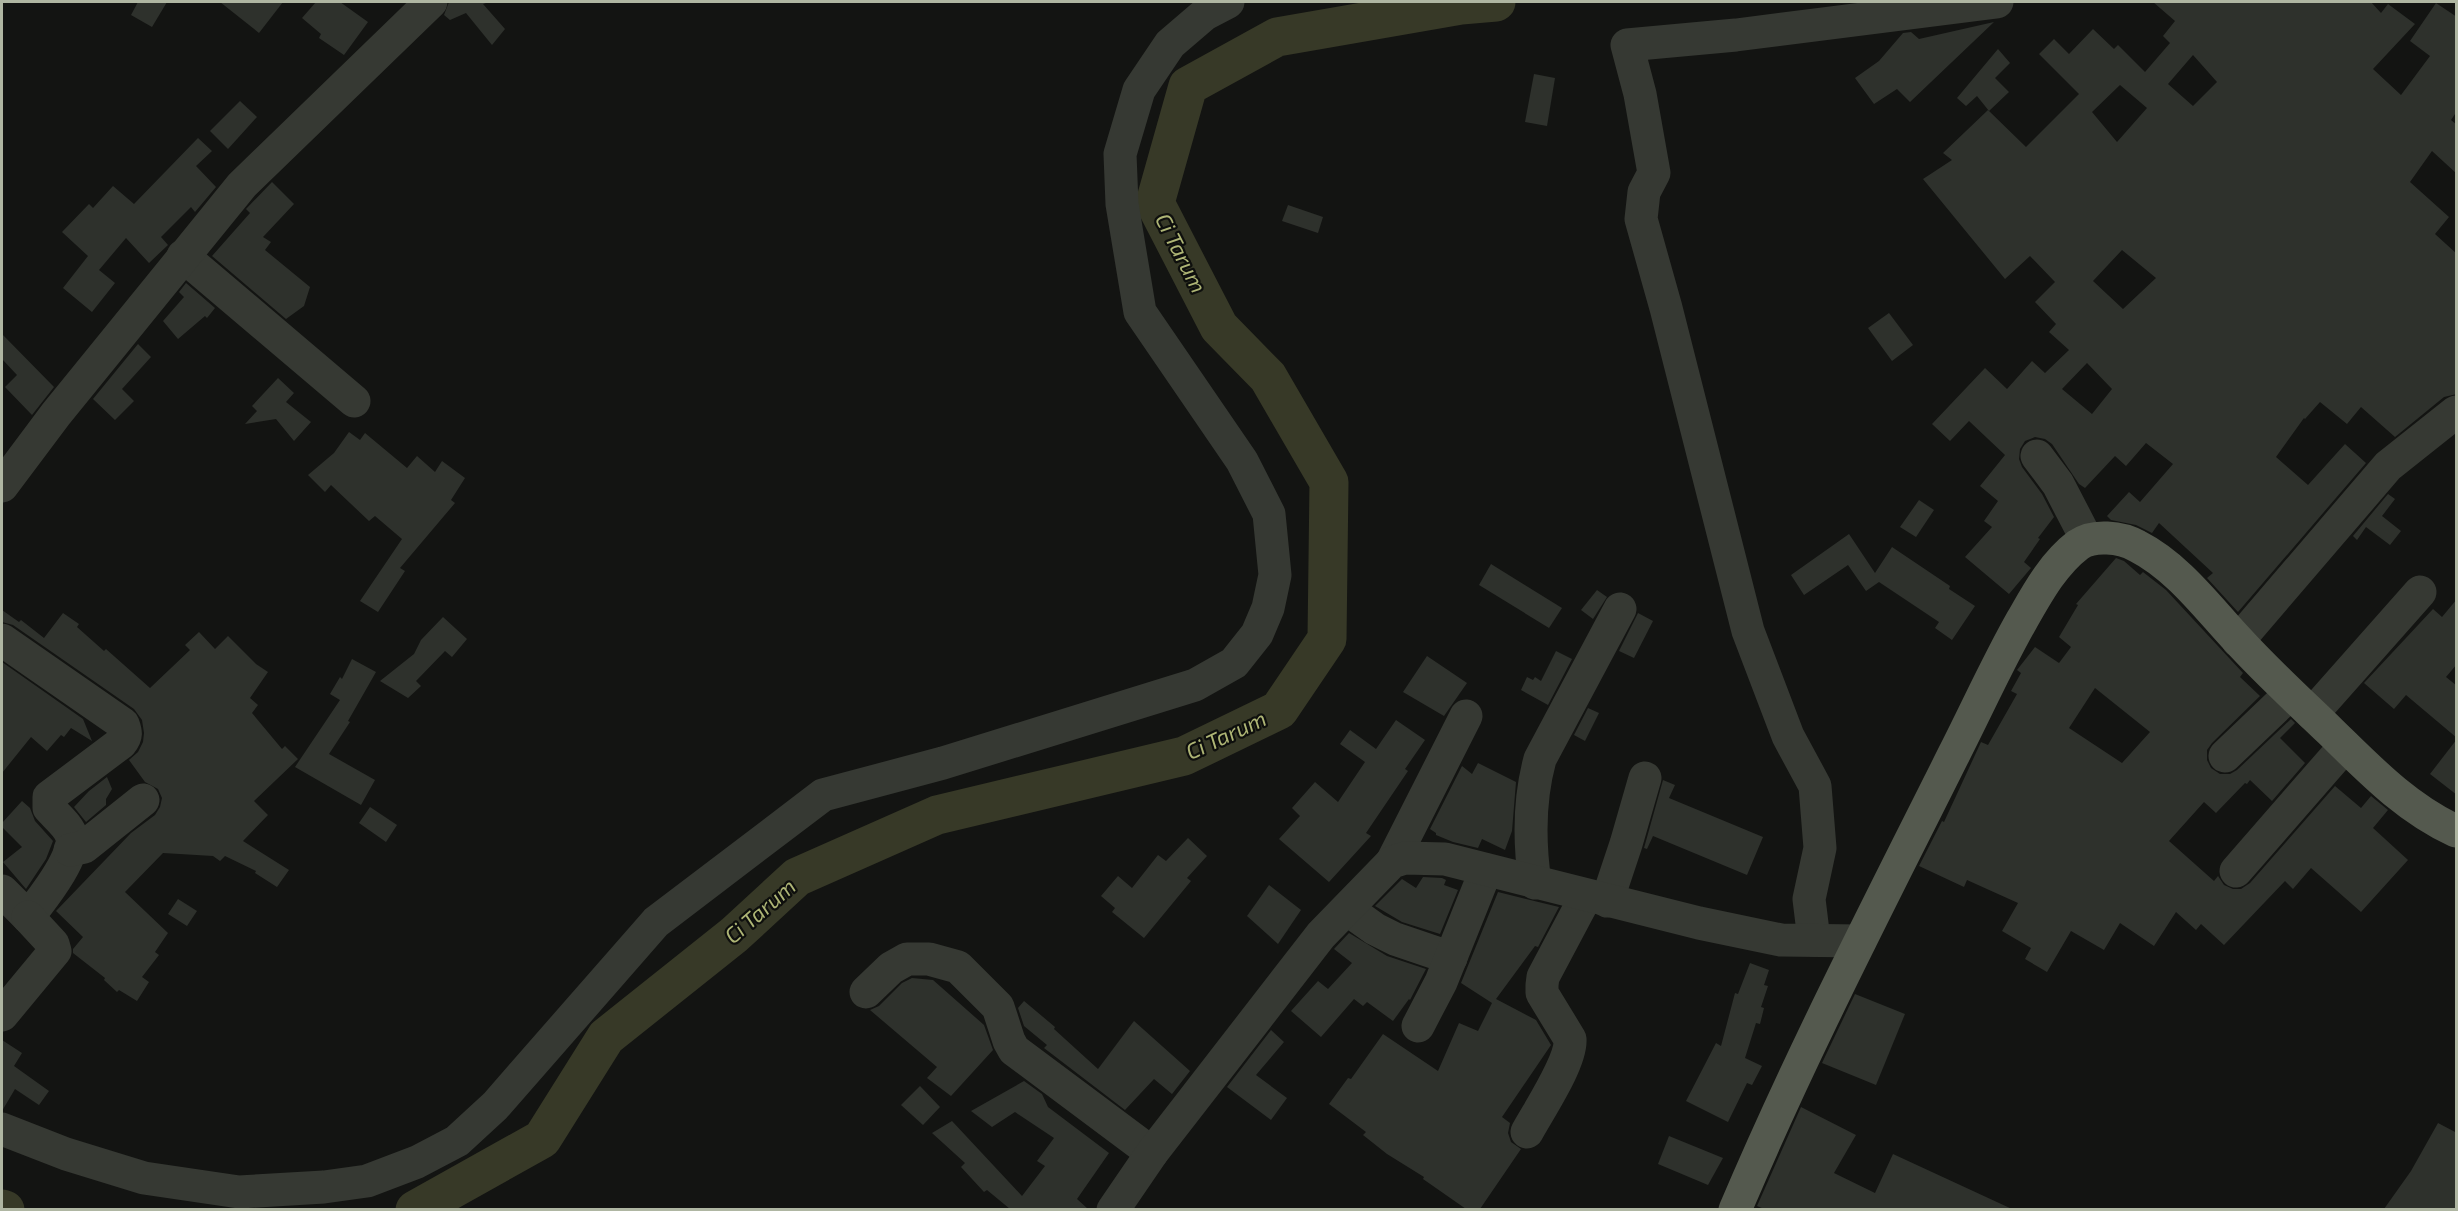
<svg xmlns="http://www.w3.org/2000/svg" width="2458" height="1211" font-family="'Exo 2',sans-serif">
  <rect width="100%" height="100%" fill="#131412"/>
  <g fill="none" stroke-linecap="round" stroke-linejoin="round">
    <g stroke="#373927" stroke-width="39">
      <path d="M2,1209L5,1210"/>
      <path d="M415,1210L542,1139L606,1037L734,935L797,877L937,815L1184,756L1279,710L1327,639L1329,482L1268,377L1219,327L1155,203L1188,86L1277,37L1461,5L1496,2"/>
    </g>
  </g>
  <g fill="#2e312c" fill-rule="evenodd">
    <path d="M138,2H167L152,27L131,15Z"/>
    <path d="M220,2H283L259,33Z"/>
    <path d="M316,2H340L368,22L344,55L319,38L321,34L302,18Z"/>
    <path d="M449,2H489L483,4L505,29L492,45L466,13L450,20L444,15Z"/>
    <path d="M2153,2H2371L2381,13L2388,4L2415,24L2373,69L2401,95L2430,56L2410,41L2436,3L2457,17V111L2451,120L2457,125V174L2432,151L2410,182L2449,217L2435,234L2457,254V394L2444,397L2395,437L2361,407L2347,424L2320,402L2305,419L2304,418L2276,457L2308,485L2345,444L2366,463L2238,612L2207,578L2213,573L2159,523L2152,533L2136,525L2111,520L2107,516L2129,492L2140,502L2173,464L2146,443L2126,466L2115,456L2085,488L2079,484L2052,444L2045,439L2035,437L2025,441L2020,449L2019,459L2022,467L2042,494L2054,517L2038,538L2040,539L2024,562L2031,568L2009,594L1965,557L1992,527L1984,521L1998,501L1980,486L2005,455L1969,421L1950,441L1932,424L1985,368L2007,389L2032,361L2045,373L2069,350L2049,332L2056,324L2035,302L2055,282L2030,256L2005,279L1923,179L1952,160L1943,153L1988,110L2026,147L2079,94L2039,54L2054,39L2069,54L2093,29L2114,49L2118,45L2145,72L2170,43L2163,36L2175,21ZM2193,55L2217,82L2193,106L2168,84ZM2120,85L2147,108L2117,142L2092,112ZM2122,250L2156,278L2123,309L2093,281ZM2087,363L2112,389L2092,414L2062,389Z"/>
    <path d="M1994,22L1910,102L1897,89L1874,104L1855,78L1879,61L1903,33L1911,32L1919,39Z"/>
    <path d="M1998,49L2010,63L1995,78L2009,92L1989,111L1977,96L1966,106L1957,98Z"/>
    <path d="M1534,74L1555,78L1547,126L1525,122Z"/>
    <path d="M240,101L257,117L228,149L210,131Z"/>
    <path d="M198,138L212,151L196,166L216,187L195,212L191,207L161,237L168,245L149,263L126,238L99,270L115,283L92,312L63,288L88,256L62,232L89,204L93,208L113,186L134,204Z"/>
    <path d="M272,182L294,204L263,237L271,242L265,250L310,287L304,306L286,319L212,256L250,213L246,209Z"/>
    <path d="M1288,205L1323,217L1318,233L1282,221Z"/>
    <path d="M186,283L215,308L207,318L205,316L178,339L163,321L184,297L179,292Z"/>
    <path d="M1889,313L1913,345L1892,361L1868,328Z"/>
    <path d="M2,334L54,387L32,415L5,387L17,375L2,359Z"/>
    <path d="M138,344L151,357L122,389L134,401L115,420L93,399Z"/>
    <path d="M278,378L294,393L286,402L311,422L294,441L276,419L245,424L257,411L252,406Z"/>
    <path d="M349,432L360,440L365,433L407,468L417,456L435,472L442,461L465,478L451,500L455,503L400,568L405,571L378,612L360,601L402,539L375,516L369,521L331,485L325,492L308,475L334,453Z"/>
    <path d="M2388,494L2395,499L2382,516L2401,531L2390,545L2366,527L2357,540L2353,536Z"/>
    <path d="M1919,500L1934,510L1916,537L1900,527Z"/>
    <path d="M1849,534L1875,573L1892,547L1950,586L1949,589L1975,606L1952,640L1935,628L1939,622L1879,582L1866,591L1848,565L1804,595L1791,575Z"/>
    <path d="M2116,558L2124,561L2140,575L2143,572L2166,590L2243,673L2240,677L2260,696L2212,743L2207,750V760L2211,768L2220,774H2230L2237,770L2291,719L2295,723L2280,738L2305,763L2272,801L2250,780L2247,784L2245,783L2216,813L2204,802L2169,841L2214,881L2218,876L2224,885L2233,889H2241L2250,883L2335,786L2361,808L2371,796L2388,810L2373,828L2408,860L2361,912L2311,868L2293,889L2285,881L2224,945L2201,924L2196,930L2176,912L2154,946L2120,923L2104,950L2071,931L2047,972L2025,959L2031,948L2002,931L2018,903L1967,880L1964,887L1919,866L1942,821L1944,822L1981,742L1988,745L2017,694L2011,691L2021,673L2017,670L2035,647L2059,663L2071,647L2059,637L2078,605L2076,604ZM2095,688L2150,732L2122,763L2069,728Z"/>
    <path d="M1491,564L1562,608L1549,628L1479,585Z"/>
    <path d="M1597,590L1607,597L1593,619L1581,610Z"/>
    <path d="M2457,599V664L2446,677L2457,686V738L2406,695L2394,709L2364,683L2433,609L2442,617Z"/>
    <path d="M2,610L19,622L21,620L44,638L63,613L79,624L77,627L104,651L106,649L150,688L190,650L185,645L199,632L215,649L228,636L256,664L268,672L250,698L258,705L252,713L282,749L285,746L298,759L254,801L268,815L243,841L289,870L277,887L255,873L256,871L225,856L220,861L213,856L163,853L125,892L168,933L155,952L159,955L142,977L149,982L137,1001L119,990L117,992L104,980L105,978L73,953V949L83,937L56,911L131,833L155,815L160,807L162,798L158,789L145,782L129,760L138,752L143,742L144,733L142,720L134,709L13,625L2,622Z"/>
    <path d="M1638,613L1653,621L1634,658L1619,651Z"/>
    <path d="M443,617L467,639L452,657L445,651L416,681L421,686L408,698L380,681L414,654L421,640Z"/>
    <path d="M1556,651L1572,659L1548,705L1521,690L1527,677L1533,680L1535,677L1541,681Z"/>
    <path d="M1427,656L1467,683L1444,716L1403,692Z"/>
    <path d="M352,659L376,672L348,721L350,722L329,754L375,780L361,805L295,767L340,700L330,694L340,677L342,679Z"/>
    <path d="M2,662L83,719L92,741L71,728L64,737L61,735L47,751L31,737L2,773Z"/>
    <path d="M1588,708L1599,713L1585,741L1574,735Z"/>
    <path d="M1396,720L1425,740L1405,769L1408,771L1366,833L1371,836L1329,882L1279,839L1300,816L1292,808L1315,782L1338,802L1365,762L1340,744L1350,730L1376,749Z"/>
    <path d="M2457,739V795L2430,774Z"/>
    <path d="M1478,763L1516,782L1512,831L1505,850L1482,839L1478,848L1453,842L1436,835V833L1430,829L1462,766L1472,774Z"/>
    <path d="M107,777L112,789L106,799V805L86,822L74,807L89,791Z"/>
    <path d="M1663,780L1675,785L1669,798L1763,837L1747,875L1653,836L1647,849L1644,848Z"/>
    <path d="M22,801L30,808L35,821L53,841L46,859L26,889L3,862L22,847L2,827V823Z"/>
    <path d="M370,807L397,825L386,842L359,823Z"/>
    <path d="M1188,838L1207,856L1187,878L1191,881L1144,938L1112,912L1115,908L1101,896L1118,876L1132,888L1158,855L1166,861Z"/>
    <path d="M1423,877L1442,878L1446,880L1444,885L1458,890L1440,934L1402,922L1375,906L1402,879L1416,888Z"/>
    <path d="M1269,885L1301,910L1278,944L1247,916Z"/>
    <path d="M1498,892L1559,907L1538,947L1535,946L1496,999L1536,1020L1551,1045L1502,1117L1510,1123L1508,1133L1511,1142L1521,1149L1480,1209H1466L1423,1179L1424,1177L1387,1154L1363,1135L1366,1132L1329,1104L1348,1078L1351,1079L1383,1034L1438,1071L1459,1023L1478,1031L1492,1003L1461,983Z"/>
    <path d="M178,899L197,911L187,926L168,914Z"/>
    <path d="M1349,933L1387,956L1426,969L1410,1000L1409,999L1393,1021L1367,1002L1363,1006L1354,999L1321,1037L1291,1011L1318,981L1328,989L1352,963L1334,949Z"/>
    <path d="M1750,963L1769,970L1764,985L1768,986L1761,1007L1764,1008L1760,1024L1756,1023L1745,1058L1762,1066L1752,1085L1747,1083L1728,1122L1686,1101L1716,1043L1721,1046L1735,993L1738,994Z"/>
    <path d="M912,978L933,980L984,1025L993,1050L951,1096L927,1078L937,1067L870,1010L879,1006L902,983Z"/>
    <path d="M1855,994L1905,1014L1876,1085L1822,1063Z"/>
    <path d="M1024,1001L1055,1027L1054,1029L1098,1069L1134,1021L1190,1071L1172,1094L1154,1079L1125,1110L1044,1048L1047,1045L1024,1026L1018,1008Z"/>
    <path d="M1271,1030L1284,1042L1256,1075L1287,1098L1271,1120L1227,1087Z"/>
    <path d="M2,1040L22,1053L14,1066L49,1091L39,1105L15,1089L2,1111Z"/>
    <path d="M1024,1081L1042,1094L1048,1107L1109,1153L1077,1199L1088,1209H1010L987,1190L984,1192L961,1167L965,1163L932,1133L952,1121L1022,1196L1045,1166L1037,1161L1054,1138L1015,1112L992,1127L971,1111Z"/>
    <path d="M920,1086L940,1107L923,1125L901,1105Z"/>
    <path d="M1801,1107L1856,1135L1834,1173L1875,1193L1893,1154L2012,1209H1764L1757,1206Z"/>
    <path d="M2438,1123L2457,1133V1209H2384L2411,1171Z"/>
    <path d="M1669,1136L1723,1158L1708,1185L1658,1164Z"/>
  </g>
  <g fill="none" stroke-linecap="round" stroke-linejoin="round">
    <g stroke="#363933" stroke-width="33">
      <path d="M183,256L354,401"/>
      <path d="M2037,456L2058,484L2087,540"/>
      <path d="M2,486L56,414L242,185L431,2"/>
      <path d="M2,640L123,724C126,732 127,736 121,743L49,797V808C56,816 70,827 72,838C75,858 40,902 28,917L2,891"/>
      <path d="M2238,641L2388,466L2456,412"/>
      <path d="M2312,714L2420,592"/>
      <path d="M2225,756L2290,694"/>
      <path d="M70,850L84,847L143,800"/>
      <path d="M1392,862L1466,716"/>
      <path d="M2236,871L2345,746"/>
      <path d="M1535,883C1529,841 1529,799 1540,759L1620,609"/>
      <path d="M1607,901L1626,844L1645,778"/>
      <path d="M1347,909L1375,929L1395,939L1451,958"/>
      <path d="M1814,940L1809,899L1820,848L1815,786L1788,736L1748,631L1666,308L1641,219L1644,192L1654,173L1640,94L1627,45L1736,35L1997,2"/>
      <path d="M866,992L891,968L907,959H929L958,967L998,1007L1009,1041L1014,1050L1152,1153"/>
      <path d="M2,1015L55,951L53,944L28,917"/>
      <path d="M1418,1026L1441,982L1486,870"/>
      <path d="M2,1129L66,1154L144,1178L239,1192L324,1187L367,1181L417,1162L457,1141L495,1106L656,922L823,795L943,763L1195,685L1234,663L1257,634L1268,608L1275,575L1269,514L1242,461L1140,312L1122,204L1120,154L1139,90L1170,44L1205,14L1228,2"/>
      <path d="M1527,1132C1539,1110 1572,1061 1570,1039L1542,993V985L1543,977L1586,896"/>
      <path d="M1113,1210L1152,1153L1321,935L1392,862L1405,858L1445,859L1699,923L1781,940L1860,941"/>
    </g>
    <path stroke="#54594e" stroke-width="33" d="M1735,1210C1801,1054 1879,904 1954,754C1977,709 1997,664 2022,620C2037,594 2053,564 2078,545C2093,534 2121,537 2137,546C2178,567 2207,607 2237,639C2267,672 2299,701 2330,731C2370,770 2406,808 2456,831"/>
  </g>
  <g text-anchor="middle" stroke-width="4.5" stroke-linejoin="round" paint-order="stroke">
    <g font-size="22" font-style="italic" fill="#aeb575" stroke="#0e0f0d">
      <text transform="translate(1181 253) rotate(63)" y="8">Ci Tarum</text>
      <text transform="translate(1226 735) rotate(-25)" y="8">Ci Tarum</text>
      <text transform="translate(760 911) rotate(-41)" y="8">Ci Tarum</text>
    </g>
  </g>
  <rect width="2458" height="1211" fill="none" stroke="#afb6a2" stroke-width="6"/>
</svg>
